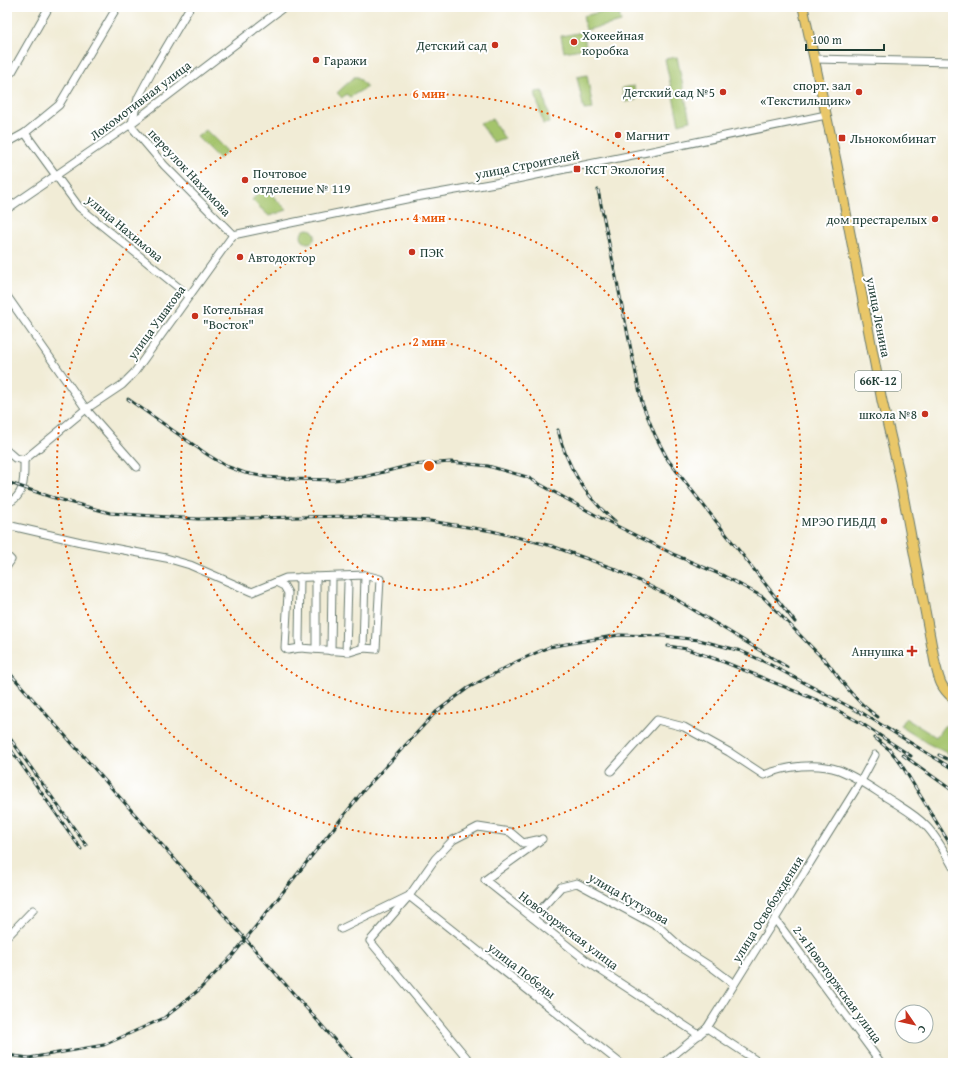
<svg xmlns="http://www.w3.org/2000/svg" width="960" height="1070" font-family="'Gentium Book Plus',serif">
  <rect width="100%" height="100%" fill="#fff"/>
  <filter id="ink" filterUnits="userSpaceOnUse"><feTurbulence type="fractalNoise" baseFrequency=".025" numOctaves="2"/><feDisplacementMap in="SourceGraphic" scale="8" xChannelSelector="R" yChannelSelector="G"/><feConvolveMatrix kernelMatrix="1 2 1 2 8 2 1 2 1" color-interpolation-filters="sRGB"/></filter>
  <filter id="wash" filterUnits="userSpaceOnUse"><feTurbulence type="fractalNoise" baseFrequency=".012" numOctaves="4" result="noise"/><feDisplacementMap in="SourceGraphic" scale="16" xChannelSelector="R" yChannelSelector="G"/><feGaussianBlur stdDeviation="0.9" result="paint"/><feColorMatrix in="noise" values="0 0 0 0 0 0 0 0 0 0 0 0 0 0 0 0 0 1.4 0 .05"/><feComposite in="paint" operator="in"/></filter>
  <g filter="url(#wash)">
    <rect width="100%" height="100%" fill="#f1ecd6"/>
    <g fill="#a4c46c" stroke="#628050">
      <path d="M618,8L621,22L586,30L583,16Z"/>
      <path d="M584,32L586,48L564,52L561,36Z"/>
      <path d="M677,57L690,121L679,124L665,59Z"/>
      <path d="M587,75L593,109L584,110L577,77Z"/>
      <path d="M354,77H358L367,87L350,97L346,94L342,98L337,93Z"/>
      <path d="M634,86L636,100L625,102L622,88Z"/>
      <path d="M543,91L550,123L543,124L535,92Z"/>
      <path d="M492,119L505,139L494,143L480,123Z"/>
      <path d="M206,130L227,151L219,159L197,137Z"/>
      <path d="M264,187L287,210L269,216L252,200Z"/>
      <circle cx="308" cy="236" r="7"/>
      <path d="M905,718L936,737L944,726L950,725L953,721V756L927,743L900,726Z"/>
    </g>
  </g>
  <g filter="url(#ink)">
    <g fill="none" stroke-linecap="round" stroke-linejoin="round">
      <defs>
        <g id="minor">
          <path d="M814,59L953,62"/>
          <path d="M12,72L49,7"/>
          <path d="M132,123L138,98L154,68L190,7"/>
          <path d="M130,125L164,165L233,235"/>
          <path d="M25,133L79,207L189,296"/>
          <path d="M7,143L25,133L59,105L117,7"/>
          <path d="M7,209L132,123L284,7"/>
          <path d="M233,235L416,197L512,180L826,115"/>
          <path d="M7,296L86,409L137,467"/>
          <path d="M7,451L15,458L24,460"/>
          <path d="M24,460L86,409L122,385L134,373L233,235"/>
          <path d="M7,503C26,497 24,476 24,460"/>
          <path d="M7,525L81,542L166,558L190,565L252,592L286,578L365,575L380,579L376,649L363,648L350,652L300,648L299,640L300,577"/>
          <path d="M7,556L11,560L7,566"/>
          <path d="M276,582L284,586L288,593L285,648L288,650L300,648"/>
          <path d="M363,648L365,575"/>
          <path d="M316,649V577"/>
          <path d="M331,651L332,581"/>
          <path d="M346,652L348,583"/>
          <path d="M611,771L657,720L684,727L729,752L764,775C786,766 816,762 839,770C857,777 873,789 889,799C901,807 916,815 926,826C937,837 945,853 953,867"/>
          <path d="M542,839L485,880L588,962L699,1035"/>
          <path d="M533,918L561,887L577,883L660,928L683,949L713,968L734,984"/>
          <path d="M775,919L881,1063"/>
          <path d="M341,929L409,896L435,859L453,840L478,827L510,832L523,843L537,840"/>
          <path d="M7,937L33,910"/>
          <path d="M707,1028L760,1063"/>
          <path d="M471,1063L370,941L409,896L620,1063"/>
          <path d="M664,1063L707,1028L861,781L875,755"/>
        </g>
        <path id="major" d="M803,7L837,165L882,401L898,468L935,663C939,679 940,687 953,698"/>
      </defs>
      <use href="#minor" stroke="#687a6d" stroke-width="9"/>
      <use href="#major" stroke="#687a6d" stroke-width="11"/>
      <use href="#minor" stroke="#fff" stroke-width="7"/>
      <use href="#major" stroke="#e9c769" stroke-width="9"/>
      <defs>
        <g id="rail">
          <path d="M598,190L642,403L655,435L668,460L795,622"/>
          <path d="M128,399L208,455L226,466L245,473L266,477L295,479L334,480L364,477L411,465L451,462L488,466L527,477L599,517L675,555L724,576L763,597L826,662"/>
          <path d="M558,430C566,465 586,498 615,521"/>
          <path d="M7,482L51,497L110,513L198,519L351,516L430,521L492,531L552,546L615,569L674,598L787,667"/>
          <path d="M668,646L687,649L724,662L824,703L861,723L911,756"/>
          <path d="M824,658C840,679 855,702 878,717"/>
          <path d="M7,670L355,1063"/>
          <path d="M859,711L953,769"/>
          <path d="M7,734L86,845"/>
          <path d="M875,738L890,750L901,764L953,849"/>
          <path d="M7,744L81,849"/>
          <path d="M903,755L953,791"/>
          <path d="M939,755L953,762"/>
          <path d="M7,1055L29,1058L104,1045L164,1018L200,989L233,955L364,790L436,712L468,688L518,661L549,647L619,635L664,636L699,640L741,651L769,664L863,714"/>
        </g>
      </defs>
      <use href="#rail" stroke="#1f3d34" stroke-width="3"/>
      <use href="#rail" stroke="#fff" stroke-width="1.5" stroke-dasharray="4.5" stroke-linecap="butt"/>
    </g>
  </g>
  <g fill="none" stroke="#e8590c" stroke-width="2" stroke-dasharray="2 4">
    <circle cx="429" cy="466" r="124"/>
    <circle cx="429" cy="466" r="248"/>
    <circle cx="429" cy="466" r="372"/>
  </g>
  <g fill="#c8321e" stroke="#fff" stroke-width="1.5">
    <circle cx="574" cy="42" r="4"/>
    <circle cx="495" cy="45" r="4"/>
    <circle cx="316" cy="60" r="4"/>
    <circle cx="723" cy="92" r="4"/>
    <circle cx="859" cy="92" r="4"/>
    <circle cx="618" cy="135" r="4"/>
    <rect x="838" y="134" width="8" height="8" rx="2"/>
    <rect x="573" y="165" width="8" height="8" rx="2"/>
    <circle cx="245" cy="180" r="4"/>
    <circle cx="935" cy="219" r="4"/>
    <circle cx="412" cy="252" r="4"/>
    <circle cx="240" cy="257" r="4"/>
    <circle cx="195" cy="316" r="4"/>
    <circle cx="925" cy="414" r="4"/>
    <circle cx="884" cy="521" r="4"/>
    <path d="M910 645h4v4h4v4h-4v4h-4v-4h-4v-4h4z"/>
  </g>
  <g text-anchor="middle" stroke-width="4" stroke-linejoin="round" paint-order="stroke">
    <rect fill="#fff" stroke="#627771" stroke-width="1" x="855" y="371" width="46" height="20" rx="3"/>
    <g font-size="12" font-weight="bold" fill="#1f3d34">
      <text x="878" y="385">66К-12</text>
    </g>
    <g font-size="13" fill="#1f3d34" stroke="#fff" text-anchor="start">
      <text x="582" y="40">Хокеейная<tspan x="582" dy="15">коробка</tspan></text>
      <text x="487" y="50" text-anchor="end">Детский сад</text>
      <text x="324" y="65">Гаражи</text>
      <text x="851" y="90" text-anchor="end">спорт. зал<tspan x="851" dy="15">«Текстильщик»</tspan></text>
      <text x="715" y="97" text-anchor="end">Детский сад №5</text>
      <text x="626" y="140">Магнит</text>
      <text x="850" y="143">Льнокомбинат</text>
      <text x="585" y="174">КСТ Экология</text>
      <text x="253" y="178">Почтовое<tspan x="253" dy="15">отделение № 119</tspan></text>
      <text x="927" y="224" text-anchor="end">дом престарелых</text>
      <text x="420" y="257">ПЭК</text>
      <text x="248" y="262">Автодоктор</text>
      <text x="203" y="314">Котельная<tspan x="203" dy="15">"Восток"</tspan></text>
      <text x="917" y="419" text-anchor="end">школа №8</text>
      <text x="876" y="526" text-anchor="end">МРЭО ГИБДД</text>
      <text x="904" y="656" text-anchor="end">Аннушка</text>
    </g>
    <g font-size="13" fill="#1f3d34" stroke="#fff">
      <text transform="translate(140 100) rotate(-37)" y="5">Локомотивная улица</text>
      <text transform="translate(527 164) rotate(-11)" y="5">улица Строителей</text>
      <text transform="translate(190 172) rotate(47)" y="5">переулок Нахимова</text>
      <text transform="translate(125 228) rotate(40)" y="5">улица Нахимова</text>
      <text transform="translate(879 317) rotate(79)" y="5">улица Ленина</text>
      <text transform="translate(156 322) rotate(-54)" y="5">улица Ушакова</text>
      <text transform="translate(629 898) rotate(30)" y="5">улица Кутузова</text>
      <text transform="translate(767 909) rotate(-58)" y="5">улица Освобождения</text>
      <text transform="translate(569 930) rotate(37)" y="5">Новоторжская улица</text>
      <text transform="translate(522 970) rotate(38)" y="5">улица Победы</text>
      <text transform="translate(838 984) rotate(54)" y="5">2-я Новоторжская улица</text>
    </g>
  </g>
  <circle cx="429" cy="466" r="6" fill="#e8590c" stroke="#fff" stroke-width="2"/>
  <g font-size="12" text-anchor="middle" font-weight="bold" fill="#e8590c" stroke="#fff" stroke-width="4" stroke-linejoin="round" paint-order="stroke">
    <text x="429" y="98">6 мин</text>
    <text x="429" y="222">4 мин</text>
    <text x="429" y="346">2 мин</text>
  </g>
  <rect width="960" height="1070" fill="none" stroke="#fff" stroke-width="24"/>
  <g transform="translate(914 1024) rotate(124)"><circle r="19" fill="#ffffff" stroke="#a5b1ae"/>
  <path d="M0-3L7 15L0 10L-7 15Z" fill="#c8321e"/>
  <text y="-6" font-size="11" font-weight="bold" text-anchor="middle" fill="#1f3d34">С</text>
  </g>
  <path d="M806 44v6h78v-6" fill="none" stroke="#1f3d34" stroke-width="2"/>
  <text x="812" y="44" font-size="12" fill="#1f3d34" stroke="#ffffff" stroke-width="3" paint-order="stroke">100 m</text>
</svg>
